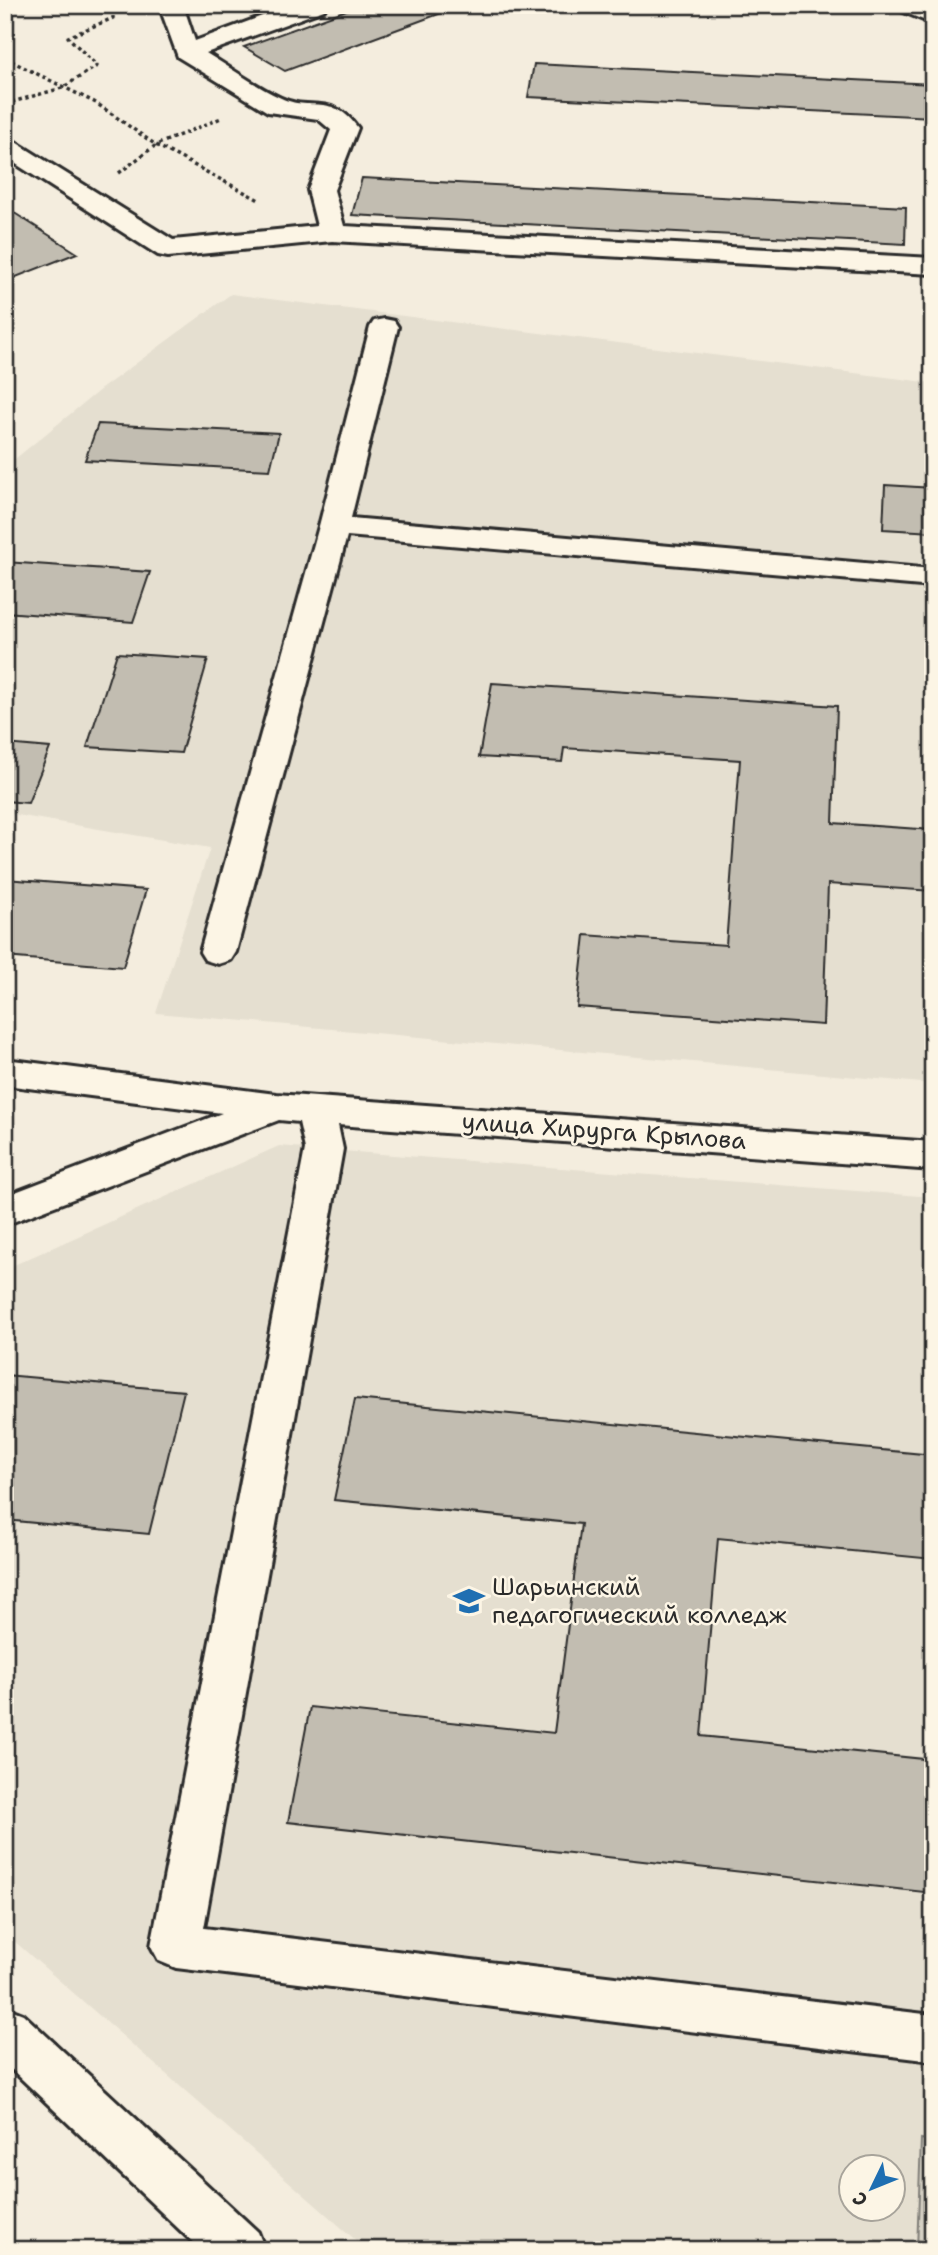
<svg xmlns="http://www.w3.org/2000/svg" width="938" height="2255" font-family="'Shantell Sans',sans-serif">
  <rect width="100%" height="100%" fill="#f4edde"/>
  <filter id="ink" filterUnits="userSpaceOnUse"><feTurbulence type="fractalNoise" baseFrequency=".0143" numOctaves="2"/><feDisplacementMap in="SourceGraphic" scale="14" xChannelSelector="R" yChannelSelector="G"/><feConvolveMatrix kernelMatrix="1 2 1 2 8 2 1 2 1" color-interpolation-filters="sRGB"/></filter>
  <g filter="url(#ink)">
    <g fill="#e5dfd0" fill-rule="evenodd">
      <path d="M231,294L933,383V1084L156,1013L210,848L5,813V467L101,389Z"/>
      <path d="M279,1146L933,1197V2250H367L5,1933V1269ZM850,2168H892V2210H850Z"/>
    </g>
    <path fill="#d6d1c4" stroke="#807e78" stroke-width="2" d="M921,2139L933,2141V2250H917Z"/>
    <g fill="#c2bdb1" stroke="#2b2b2b" stroke-width="2">
      <path d="M360,5H463L285,71L244,47Z"/>
      <path d="M534,64L933,84V117L528,97Z"/>
      <path d="M362,178L906,207L905,244L352,215Z"/>
      <path d="M5,207L77,253L11,279L5,276Z"/>
      <path d="M98,424L279,433L270,470L85,460Z"/>
      <path d="M885,485L933,488V532L883,529Z"/>
      <path d="M5,562L150,572L133,622L5,612Z"/>
      <path d="M117,653L208,659L181,753L87,747Z"/>
      <path d="M492,683L837,706L833,823L933,830V891L828,884L823,1025L577,1007L585,935L726,945L740,760L564,748L562,762L479,757Z"/>
      <path d="M5,744L50,748L28,803L5,801Z"/>
      <path d="M5,879L146,890L123,967L5,957Z"/>
      <path d="M5,1375L184,1391L149,1534L5,1520Z"/>
      <path d="M355,1399L933,1455V1559L718,1538L701,1736L933,1760V1893L288,1822L310,1707L554,1733L581,1524L334,1500Z"/>
    </g>
    <g fill="none" stroke-linecap="round" stroke-linejoin="round">
      <defs>
        <g id="minor">
          <path d="M159,5H183L195,41L292,5H327L324,10L206,53C231,68 255,86 281,98C309,112 333,92 358,128L334,190L344,226L933,258V274L332,241L168,257L158,255L5,157V138L14,141L173,240L317,226L308,190L331,130L318,119L268,112L178,57Z"/>
          <path d="M896,5L933,8V24L899,10Z"/>
          <path d="M384,319L394,321L398,327L351,518L933,569V587L347,536L236,952L231,960L218,964L205,960L200,952L319,526L370,327L374,321Z"/>
          <path d="M5,1059L276,1094L933,1142V1170L338,1125L343,1149L204,1928L933,2015V2061L176,1968L159,1961L151,1946L305,1149L299,1122L279,1120L5,1225V1196L222,1113L5,1085Z"/>
          <path d="M5,2007L23,2014L258,2232L265,2250H201L5,2063Z"/>
        </g>
      </defs>
      <use href="#minor" stroke="#2b2b2b" stroke-width="6"/>
      <g stroke="#2b2b2b" stroke-width="3.5" stroke-dasharray="3.5 3.5" stroke-linecap="butt">
        <path d="M5,58L96,103L156,145L261,201"/>
        <path d="M5,104L62,88L97,66L68,37L113,18V5"/>
        <path d="M119,173L156,145L221,118"/>
      </g>
      <use href="#minor" fill="#fcf5e5" fill-rule="evenodd"/>
    </g>
  </g>
  <defs>
    <symbol id="university-bare" viewBox="-9 -9 18 18"><path d="M0-5L7-2L0 1L-7-2ZM-4 1L0 2.5L4 1V4Q0 6-4 4Z" fill="#1f6fb2" stroke="#fcf5e5" stroke-width="2.5" paint-order="stroke"/></symbol>
  </defs>
  <g fill-rule="evenodd">
    <use href="#university-bare" x="447" y="1579" width="44" height="44"/>
  </g>
  <g text-anchor="middle" stroke-width="5" stroke-linejoin="round" paint-order="stroke">
    <g font-size="24" fill="#2b2b2b" stroke="#fcf5e5">
      <text transform="translate(604 1131) rotate(4)" y="8">улица Хирурга Крылова</text>
    </g>
    <g font-size="24" fill="#2b2b2b" stroke="#fcf5e5" text-anchor="start">
      <text x="492" y="1595">Шарьинский<tspan x="492" dy="28">педагогический колледж</tspan></text>
    </g>
  </g>
  <rect width="938" height="2255" fill="none" stroke="#fcf5e5" stroke-width="28"/>
  <rect x="14" y="14" width="910" height="2227" fill="none" stroke="#2b2b2b" stroke-width="2.5" filter="url(#ink)"/>
  <g transform="translate(872 2188) rotate(227)"><circle r="33" fill="#fcf5e5" stroke="#a8a49b" stroke-width="2"/>
  <path d="M0-5L12 26L0 18L-12 26Z" fill="#1f6fb2"/>
  <text y="-10" font-size="19" font-weight="bold" text-anchor="middle" fill="#2b2b2b">С</text>
  </g>
</svg>
